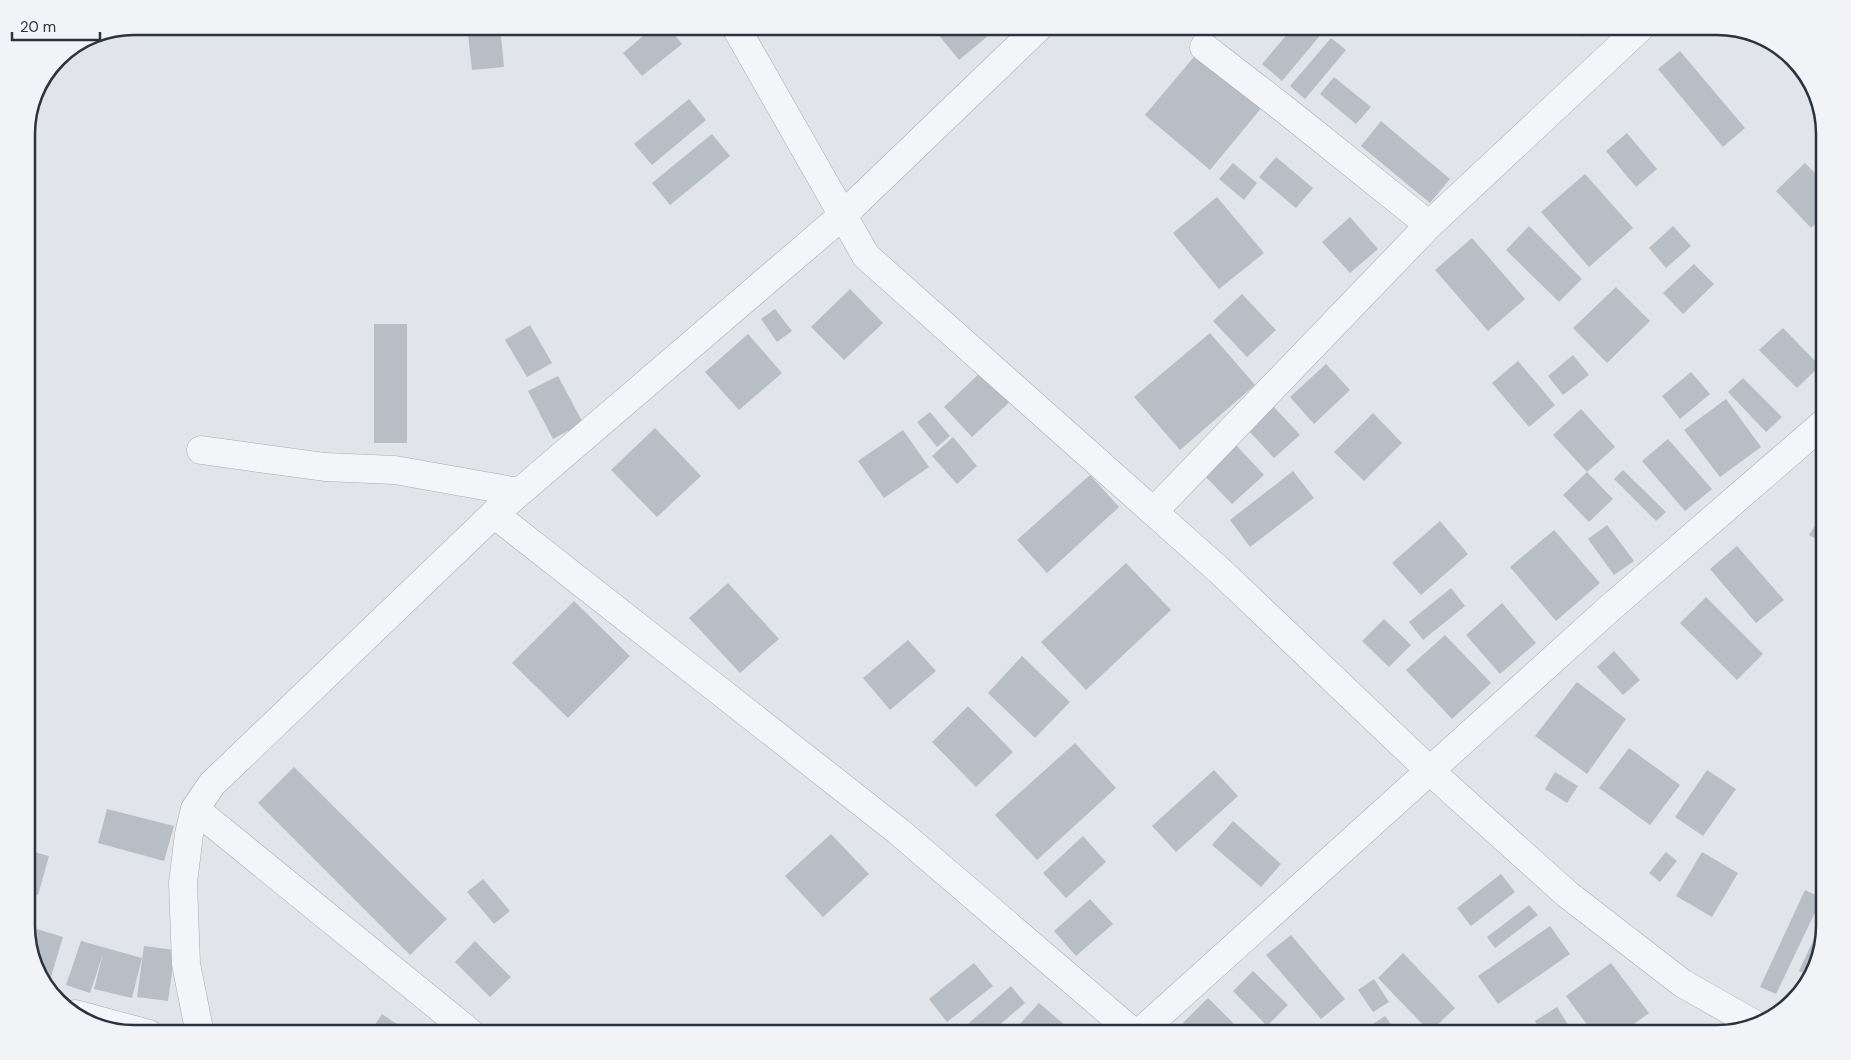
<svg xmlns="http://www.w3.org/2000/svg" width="1851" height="1060" font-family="'DM Sans',sans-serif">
  <rect width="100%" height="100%" fill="#e1e5e9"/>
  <g fill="#b8bec6">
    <path d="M467,26H500L504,67L472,70Z"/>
    <path d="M655,26H667L682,44L642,76L623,53Z"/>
    <path d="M934,26H1000L959,60L932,27Z"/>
    <path d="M1294,26H1328L1282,81L1262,64Z"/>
    <path d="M1573,26H1595L1582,37Z"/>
    <path d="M1331,38L1346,50L1305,99L1290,86Z"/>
    <path d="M1680,51L1745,128L1723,147L1658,69Z"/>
    <path d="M1198,52L1263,106L1210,170L1145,115Z"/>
    <path d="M1334,77L1371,107L1356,124L1320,94Z"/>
    <path d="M689,99L706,120L652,165L634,144Z"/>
    <path d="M1381,121L1450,179L1430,203L1361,146Z"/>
    <path d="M1627,133L1657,169L1636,187L1606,151Z"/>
    <path d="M712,134L730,156L670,205L652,183Z"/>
    <path d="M1276,157L1313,188L1296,208L1259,177Z"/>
    <path d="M1233,163L1257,183L1244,200L1219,179Z"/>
    <path d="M1805,163L1825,183V214L1811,228L1776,191Z"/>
    <path d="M1585,174L1633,228L1589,267L1541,212Z"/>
    <path d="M1217,197L1264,253L1219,289L1173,233Z"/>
    <path d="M1350,217L1378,249L1350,273L1322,242Z"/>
    <path d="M1529,226L1582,279L1559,302L1506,250Z"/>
    <path d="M1673,226L1691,246L1666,268L1649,248Z"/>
    <path d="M1472,238L1525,299L1488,331L1435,270Z"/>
    <path d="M1694,264L1714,284L1683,314L1663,293Z"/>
    <path d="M1616,287L1650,321L1607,363L1573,328Z"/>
    <path d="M850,289L883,323L844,360L811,327Z"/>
    <path d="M1242,294L1276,330L1247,357L1213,321Z"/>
    <path d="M775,309L792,331L777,342L761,319Z"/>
    <rect x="374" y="324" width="33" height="119"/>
    <path d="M530,325L552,363L527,377L505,340Z"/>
    <path d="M1783,328L1820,366L1797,388L1759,350Z"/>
    <path d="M1210,333L1255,385L1180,450L1134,397Z"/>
    <path d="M748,334L782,373L739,410L705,372Z"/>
    <path d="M1573,355L1589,375L1563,395L1548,376Z"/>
    <path d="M1518,361L1555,405L1529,427L1492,383Z"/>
    <path d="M1326,364L1350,390L1314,424L1290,397Z"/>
    <path d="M985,368L1014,398L972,437L944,407Z"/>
    <path d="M1691,372L1710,394L1680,419L1662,396Z"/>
    <path d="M558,376L583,423L553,439L528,391Z"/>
    <path d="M1743,378L1782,417L1766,432L1728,392Z"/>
    <path d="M1726,399L1761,447L1720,477L1684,430Z"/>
    <path d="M1274,407L1300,435L1274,458L1248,430Z"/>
    <path d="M1581,409L1615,447L1587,472L1553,435Z"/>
    <path d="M930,412L950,436L937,447L917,422Z"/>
    <path d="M1373,413L1402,443L1364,481L1334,452Z"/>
    <path d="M655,428L701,476L657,517L611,470Z"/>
    <path d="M903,430L929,467L884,498L858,461Z"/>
    <path d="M953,437L977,466L957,484L932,456Z"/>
    <path d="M1668,439L1712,489L1685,511L1642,461Z"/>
    <path d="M1236,445L1264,475L1232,504L1204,475Z"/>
    <path d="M1623,470L1666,512L1656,521L1614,479Z"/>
    <path d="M1293,471L1314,498L1250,547L1230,520Z"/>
    <path d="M1587,472L1613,499L1589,522L1563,495Z"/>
    <path d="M1090,475L1119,507L1047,573L1017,540Z"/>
    <path d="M1825,510V544L1809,535Z"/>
    <path d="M1440,521L1468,554L1421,595L1392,563Z"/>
    <path d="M1607,525L1634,561L1614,575L1588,539Z"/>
    <path d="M1554,530L1600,583L1556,621L1510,567Z"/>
    <path d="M1737,546L1784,600L1756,623L1710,569Z"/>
    <path d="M1126,563L1171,610L1086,690L1041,642Z"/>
    <path d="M728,583L779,639L740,673L689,618Z"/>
    <path d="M1451,588L1465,606L1423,640L1409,622Z"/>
    <path d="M1706,597L1763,654L1737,680L1680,623Z"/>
    <path d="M574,601L630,656L568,718L512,663Z"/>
    <path d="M1502,603L1536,643L1500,674L1466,635Z"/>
    <path d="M1384,619L1411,645L1389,667L1362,641Z"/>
    <path d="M1445,635L1491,683L1452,719L1406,670Z"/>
    <path d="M908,640L936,671L890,710L863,678Z"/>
    <path d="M1614,651L1640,680L1623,695L1597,667Z"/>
    <path d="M1022,656L1070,702L1035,738L988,693Z"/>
    <path d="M1577,682L1626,719L1587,774L1535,736Z"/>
    <path d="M968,706L1013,752L976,787L932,742Z"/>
    <path d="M1075,743L1116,788L1037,860L995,815Z"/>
    <path d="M1629,748L1680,785L1650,825L1599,788Z"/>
    <path d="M294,767L447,919L410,955L258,803Z"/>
    <path d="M1214,770L1238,796L1176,852L1152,826Z"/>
    <path d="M1707,770L1736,789L1703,836L1675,817Z"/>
    <path d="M1555,772L1578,786L1567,803L1545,789Z"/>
    <path d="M107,809L174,826L164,861L98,843Z"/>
    <path d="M1233,821L1281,864L1261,887L1212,845Z"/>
    <path d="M831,834L869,874L823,917L785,876Z"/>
    <path d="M1083,836L1106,862L1066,898L1043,873Z"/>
    <path d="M26,850L49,856L38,895L26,892Z"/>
    <path d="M1666,852L1677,861L1660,882L1649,873Z"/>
    <path d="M1702,852L1738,873L1712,917L1676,896Z"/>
    <path d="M1501,874L1515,892L1471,926L1457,908Z"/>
    <path d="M483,879L510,911L494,924L467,892Z"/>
    <path d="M1805,890L1822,898L1776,994L1760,987Z"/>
    <path d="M1090,899L1113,924L1076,956L1054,931Z"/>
    <path d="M1529,905L1538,915L1495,948L1487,937Z"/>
    <path d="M26,924L31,926L28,936L26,933Z"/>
    <path d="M1550,926L1570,954L1498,1004L1478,976Z"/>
    <path d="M1819,928L1824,930L1811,977L1799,971Z"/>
    <path d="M37,929L63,937L50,980L42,978L32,948Z"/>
    <path d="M1291,935L1345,999L1321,1019L1266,955Z"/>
    <path d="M81,941L142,958L132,998L94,989L103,954L90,993L66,985Z"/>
    <path d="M475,941L511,977L490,997L455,962Z"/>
    <path d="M144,946L175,950L168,1001L137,997Z"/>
    <path d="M1403,953L1455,1008L1430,1032L1378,978Z"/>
    <path d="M974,963L993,986L947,1022L929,999Z"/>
    <path d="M1611,963L1649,1013L1620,1034H1594L1566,996Z"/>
    <path d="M1253,971L1288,1005L1267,1026L1233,991Z"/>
    <path d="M1374,979L1389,1002L1373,1012L1358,990Z"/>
    <path d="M1011,986L1025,1003L989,1034H977L968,1024Z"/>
    <path d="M1208,998L1244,1034H1172Z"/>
    <path d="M1039,1003L1075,1034H1027L1018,1026Z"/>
    <path d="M1557,1007L1574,1034H1543L1535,1021Z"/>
    <path d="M382,1014L411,1034H369Z"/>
    <path d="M1385,1016L1398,1034H1358Z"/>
  </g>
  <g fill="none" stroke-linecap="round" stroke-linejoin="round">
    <defs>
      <g id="minor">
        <path d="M735,26L866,256L1220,571L1430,771L1567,894L1682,983L1754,1024"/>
        <path d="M1204,47L1288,112L1429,225"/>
        <path d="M201,450L325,467L395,470L518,492"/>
        <path d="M1154,511L1429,225L1642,26"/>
        <path d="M494,514L898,831L1135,1034"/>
        <path d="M195,809L472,1034"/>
        <path d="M75,1014L149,1034"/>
        <path d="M200,1034L186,964L183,883L189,834L195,809L212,784L494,514L843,215L1040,26"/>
        <path d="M1138,1034L1610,608L1825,422"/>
      </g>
    </defs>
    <use href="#minor" stroke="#a6acb3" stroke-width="29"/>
    <use href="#minor" stroke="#f4f5f8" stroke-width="28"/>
  </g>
  <path d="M0 0H1851V1060H0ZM134 35H1717A99 99 0 0 1 1816 134V926A99 99 0 0 1 1717 1025H134A99 99 0 0 1 35 926V134A99 99 0 0 1 134 35Z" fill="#f1f3f7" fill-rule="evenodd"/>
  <path fill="none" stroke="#2a3340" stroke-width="2.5" d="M134 35H1717A99 99 0 0 1 1816 134V926A99 99 0 0 1 1717 1025H134A99 99 0 0 1 35 926V134A99 99 0 0 1 134 35Z"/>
  <path d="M12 32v8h88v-8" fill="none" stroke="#2a3340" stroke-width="2.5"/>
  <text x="20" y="32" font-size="15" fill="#2a3340" stroke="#f1f3f7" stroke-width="4" paint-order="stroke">20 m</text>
</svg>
